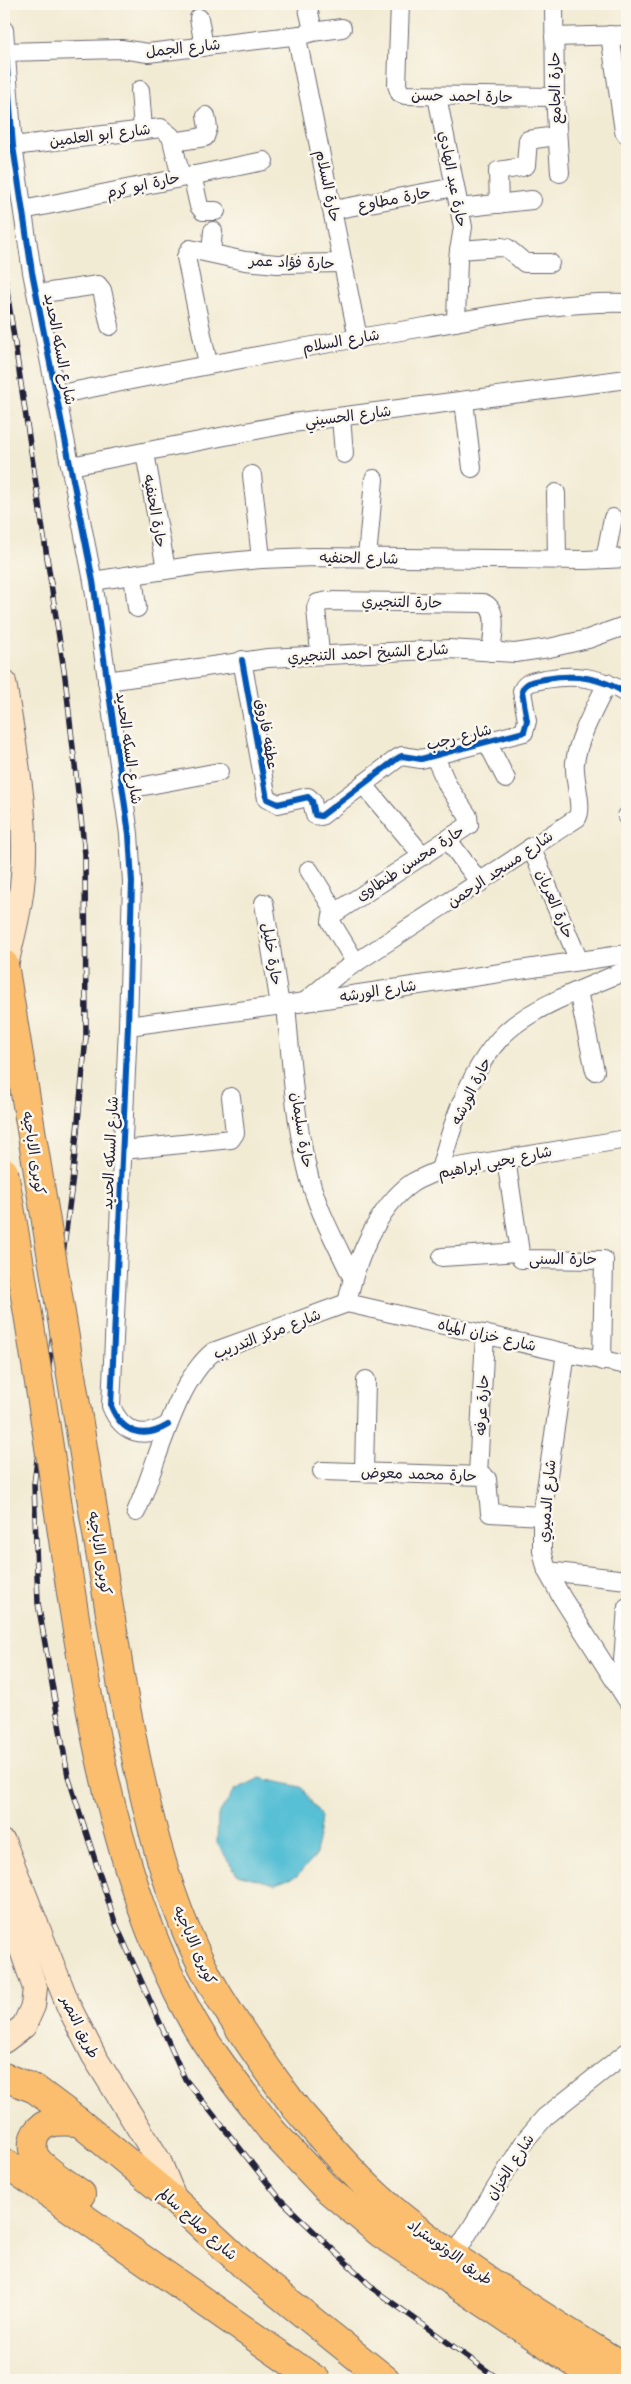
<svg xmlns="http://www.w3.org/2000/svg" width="631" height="2384" font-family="'Shantell Sans','Playpen Sans Arabic',sans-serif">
  <rect width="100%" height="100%" fill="#fbf7ec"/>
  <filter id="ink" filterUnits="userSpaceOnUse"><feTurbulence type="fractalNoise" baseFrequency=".02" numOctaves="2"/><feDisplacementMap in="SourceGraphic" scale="10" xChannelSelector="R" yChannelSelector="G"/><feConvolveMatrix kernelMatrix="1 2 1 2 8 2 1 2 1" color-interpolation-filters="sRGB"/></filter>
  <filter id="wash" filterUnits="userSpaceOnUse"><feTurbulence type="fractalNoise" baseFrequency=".0096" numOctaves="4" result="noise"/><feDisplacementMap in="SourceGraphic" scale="20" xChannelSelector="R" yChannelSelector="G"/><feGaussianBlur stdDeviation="1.12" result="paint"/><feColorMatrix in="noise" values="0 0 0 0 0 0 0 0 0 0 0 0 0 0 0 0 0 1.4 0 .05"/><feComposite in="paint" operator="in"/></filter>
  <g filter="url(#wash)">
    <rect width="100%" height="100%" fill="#f2ebd4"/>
    <path fill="#58c0d5" stroke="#3d7188" d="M260,1778L301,1787L321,1816L316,1855L297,1876L275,1884L237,1874L217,1843L218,1815L235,1790Z"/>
  </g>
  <g filter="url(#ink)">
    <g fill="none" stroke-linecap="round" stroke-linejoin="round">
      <defs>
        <g id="street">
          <path d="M400,4L397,85L400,93L405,95L555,97"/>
          <path d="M554,4L555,97L560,173"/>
          <path d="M199,18L204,47"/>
          <path d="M4,30L13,146L32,272L93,581L129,834L132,882L128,1026L111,1406C122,1433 143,1440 168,1425"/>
          <path d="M312,32L342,28"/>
          <path d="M300,35L298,43L358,338"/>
          <path d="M610,35L624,131L627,135"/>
          <path d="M554,37L627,35"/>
          <path d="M5,52L121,49L148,53L300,35L310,33L313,30L307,4"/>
          <path d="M140,90L143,129"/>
          <path d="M437,96L463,227L458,258L456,322"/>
          <path d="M173,142L205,137L208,128L206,116"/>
          <path d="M13,146L161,128L171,136L181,177"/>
          <path d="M192,175L199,206L203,211H216"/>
          <path d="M499,204L498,171L522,167L526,165L528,140L556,136"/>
          <path d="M459,208L532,200"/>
          <path d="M23,210L264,161"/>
          <path d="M333,210L455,187"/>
          <path d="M459,250L501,247L507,248L525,263H550"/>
          <path d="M211,253L213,231"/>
          <path d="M37,294L98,285L102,290L110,326"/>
          <path d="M208,364L186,257L190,249L245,261L277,264L343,263"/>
          <path d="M56,395C179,370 301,347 425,327C491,316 560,301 627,303"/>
          <path d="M464,401L472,468"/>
          <path d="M341,417L344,454"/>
          <path d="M145,453L166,569"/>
          <path d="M71,466L292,423L627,379"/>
          <path d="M252,475L261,559"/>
          <path d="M556,493L557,559"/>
          <path d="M367,558L374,479"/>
          <path d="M605,559L613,518"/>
          <path d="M133,575L137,608"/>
          <path d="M93,581L198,565L261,559L314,557L586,560L627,558"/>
          <path d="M320,654L316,608L318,603L328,601L483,603C500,609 492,638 491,652"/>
          <path d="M242,660L267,799L278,804L308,797L312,801L315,815L321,816L398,758L402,756L421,759L524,732L527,721L522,691C526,681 535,681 545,679C575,674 601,677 627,694"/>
          <path d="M107,681L268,658L449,649L515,653L549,648L588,639L627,625"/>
          <path d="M487,742L506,779"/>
          <path d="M363,784L423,856"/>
          <path d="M123,790L219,772"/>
          <path d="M627,816V817"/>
          <path d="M448,840L480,883"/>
          <path d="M531,847L579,961"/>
          <path d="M309,870L335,912"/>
          <path d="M264,903L280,1006"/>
          <path d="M356,963L331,922L332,915L469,825L468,816L448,786L434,755"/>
          <path d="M578,991L595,1071"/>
          <path d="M305,1002L337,975L577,818C584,808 573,778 575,762C579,735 596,707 607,683"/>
          <path d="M286,1005C291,1059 294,1115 307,1168C315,1206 336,1243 352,1277"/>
          <path d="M128,1026L305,1002L627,954"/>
          <path d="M123,1150L231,1139L235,1133L231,1097"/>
          <path d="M506,1159L521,1259L604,1260L602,1361"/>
          <path d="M440,1170C453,1120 475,1051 520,1021C552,999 591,986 627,970"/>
          <path d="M442,1257L519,1252"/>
          <path d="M347,1303C355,1263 377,1207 412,1183C420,1178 431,1174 440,1170L627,1139"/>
          <path d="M347,1303L566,1353L627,1365"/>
          <path d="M566,1353L542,1516V1551L547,1571L561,1596L627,1700"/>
          <path d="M322,1471L484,1476L487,1479L490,1513L542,1516"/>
          <path d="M364,1472L366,1380"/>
          <path d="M478,1475L485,1334"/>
          <path d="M136,1512C157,1466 174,1384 213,1352L347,1303"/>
          <path d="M547,1571L627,1580"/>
          <path d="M621,1688L627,1607"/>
          <path d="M454,2256L526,2139L545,2117L627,2052"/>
        </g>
        <g id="secondary">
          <path d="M4,682C15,753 32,828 20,901C16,926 9,950 4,975"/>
          <path d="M4,1843L69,2007L94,2056L159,2161L176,2202"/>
          <path d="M4,1898L35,1988L33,2006L24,2026L4,2041"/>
        </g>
        <g id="highway">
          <path d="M4,2077L35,2089L79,2122L176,2202L249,2270L386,2380"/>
          <path d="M295,2107C328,2145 359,2182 398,2214C470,2272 549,2320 627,2369"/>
          <path d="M79,2122C69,2122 57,2120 47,2124C31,2131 28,2152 40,2163C52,2175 68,2184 81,2194"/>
          <path d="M273,2132L325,2187L380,2233L600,2380"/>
          <path d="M4,2162L316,2380"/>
        </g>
      </defs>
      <use href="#street" stroke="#6b6871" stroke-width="20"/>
      <use href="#secondary" stroke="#6b6871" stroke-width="26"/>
      <use href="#highway" stroke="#6b6871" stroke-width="30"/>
      <use href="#street" stroke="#fff" stroke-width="18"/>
      <use href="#secondary" stroke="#fde5c5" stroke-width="24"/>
      <use href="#highway" stroke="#fabe6e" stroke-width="28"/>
      <defs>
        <path id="rail" d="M4,271L65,677L85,854L86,1037L72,1184L34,1484L38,1603L68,1776L115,1922L185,2079L280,2199L376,2291L500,2380"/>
      </defs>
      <use href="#rail" stroke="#22223b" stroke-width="5.5"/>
      <use href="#rail" stroke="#fbf7ec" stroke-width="4" stroke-dasharray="11" stroke-linecap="butt"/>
      <defs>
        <g id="highway-bridge">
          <path d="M4,964L122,1687C142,1791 164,1906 220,1998C243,2035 269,2072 295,2107"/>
          <path d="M4,1172C24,1286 42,1399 59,1513C80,1652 98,1792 148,1924C163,1964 187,2016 212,2051C231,2079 252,2105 273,2132"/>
        </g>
      </defs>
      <use href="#highway-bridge" stroke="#6b6871" stroke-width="30" stroke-linecap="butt"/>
      <use href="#highway-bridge" stroke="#fabe6e" stroke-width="28"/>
      <defs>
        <g id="cycleway">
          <path d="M4,30L13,146L32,272L93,581L129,834L132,882L128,1026L111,1406C122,1433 143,1440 168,1425"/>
          <path d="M242,660L267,799L278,804L308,797L312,801L315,815L321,816L398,758L402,756L421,759L524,732L527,721L522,691C526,681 535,681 545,679C575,674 601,677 627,694"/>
        </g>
      </defs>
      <use href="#cycleway" stroke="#fbf7ec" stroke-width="9"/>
      <use href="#cycleway" stroke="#0057b8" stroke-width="6"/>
    </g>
  </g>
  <g text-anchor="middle" stroke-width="5" stroke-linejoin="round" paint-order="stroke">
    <g font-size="15" fill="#22223b" stroke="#fbf7ec">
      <text transform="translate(183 48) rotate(-6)" y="5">شارع الجمل</text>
      <text transform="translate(555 88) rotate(-91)" y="5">حارة الجامع</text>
      <text transform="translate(462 96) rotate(1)" y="5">حارة احمد حسن</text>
      <text transform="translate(100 135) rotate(-7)" y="5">شارع ابو العلمين</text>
      <text transform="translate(453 179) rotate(79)" y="5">حارة عبد الهادي</text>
      <text transform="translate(143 185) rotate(-12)" y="5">حارة ابو كرم</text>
      <text transform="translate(328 186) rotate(78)" y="5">حارة السلام</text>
      <text transform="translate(394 199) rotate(-11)" y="5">حارة مطاوع</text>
      <text transform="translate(292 262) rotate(2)" y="5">حارة فؤاد عمر</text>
      <text transform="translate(341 341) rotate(-10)" y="5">شارع السلام</text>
      <text transform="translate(60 349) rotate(79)" y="5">شارع السكه الحديد</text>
      <text transform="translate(348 416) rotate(-7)" y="5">شارع الحسيني</text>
      <text transform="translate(155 511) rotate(80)" y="5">حارة الحنفيه</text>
      <text transform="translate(359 558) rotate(1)" y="5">شارع الحنفيه</text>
      <text transform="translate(402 602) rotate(1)" y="5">حارة التنجيري</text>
      <text transform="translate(368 653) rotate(-3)" y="5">شارع الشيخ احمد التنجيري</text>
      <text transform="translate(267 734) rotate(80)" y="5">عطفه فاروق</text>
      <text transform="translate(459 737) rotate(-14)" y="5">شارع رجب</text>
      <text transform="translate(129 748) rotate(82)" y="5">شارع السكه الحديد</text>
      <text transform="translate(410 863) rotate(-33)" y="5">حارة محسن طنطاوى</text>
      <text transform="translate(500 869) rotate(-34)" y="5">شارع مسجد الرحمن</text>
      <text transform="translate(555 904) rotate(67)" y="5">حارة العريان</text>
      <text transform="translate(272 954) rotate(81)" y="5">حارة خليل</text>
      <text transform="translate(378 991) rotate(-9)" y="5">شارع الورشه</text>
      <text transform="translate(471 1091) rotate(-64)" y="5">حارة الورشه</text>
      <text transform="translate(302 1130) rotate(81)" y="5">حارة سليمان</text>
      <text transform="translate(34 1153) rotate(81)" y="5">كوبرى الاباجيه</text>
      <text transform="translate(110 1153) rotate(-87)" y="5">شارع السكه الحديد</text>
      <text transform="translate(495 1162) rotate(-11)" y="5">شارع يحيى ابراهيم</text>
      <text x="563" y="1264">حارة السنى</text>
      <text transform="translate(267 1334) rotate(-21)" y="5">شارع مركز التدريب</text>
      <text transform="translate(487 1335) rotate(13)" y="5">شارع خزان المياه</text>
      <text transform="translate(482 1405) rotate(-87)" y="5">حارة عرفه</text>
      <text transform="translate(419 1474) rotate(2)" y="5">حارة محمد معوض</text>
      <text transform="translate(547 1501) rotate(-85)" y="5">شارع الدميري</text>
      <text transform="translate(100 1553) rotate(81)" y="5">كوبرى الاباجيه</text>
      <text transform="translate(195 1945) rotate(66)" y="5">كوبرى الاباجيه</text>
      <text transform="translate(80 2027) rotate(64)" y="5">طريق النصر</text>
      <text transform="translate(510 2167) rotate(-57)" y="5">شارع الخزان</text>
      <text transform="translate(198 2224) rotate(42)" y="5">شارع صلاح سالم</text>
      <text transform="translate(450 2252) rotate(36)" y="5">طريق الاوتوستراد</text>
    </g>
  </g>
  <rect width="631" height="2384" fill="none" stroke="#fbf7ec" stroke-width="20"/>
</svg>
